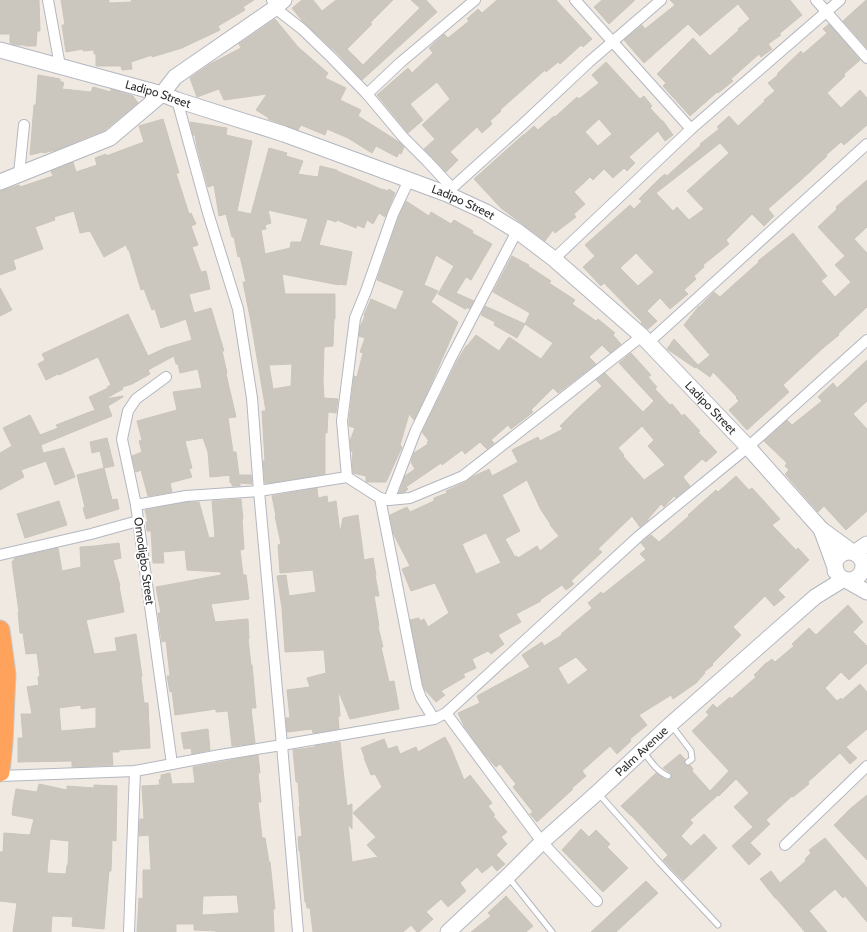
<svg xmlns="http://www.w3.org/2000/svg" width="867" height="932" font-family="Cabin,sans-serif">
  <rect width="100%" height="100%" fill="#efe9e1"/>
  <g fill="#cbc7bf" stroke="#cbc5ba" fill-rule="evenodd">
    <path d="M0,0H39L40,31H37L36,46H25V45H15L10,43V34H0Z"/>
    <path d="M61,0H109V3L132,2L131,0H254L243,7L245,10L218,26L220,30L182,48L152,57V55L131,62L132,69L122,70L121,66H96V54H94V50L83,51V49L66,52L62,25H65Z"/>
    <path d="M302,0H313L322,11L336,0H393L370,23L372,24L347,49L363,65L420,8L411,0H426L437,12L362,80L337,53L304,23L292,8Z"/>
    <path d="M497,0H556L592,39L583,47L581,45L560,64L558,62L546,72L545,70L500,110L501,111L490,121L492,124L482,133L477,127L450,152L458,160L446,172L424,149L435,139L422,125L450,99L437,82L410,104L423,120L408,133L377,95L408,68L412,73L433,53L429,48L444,34L448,38L469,21L467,19L478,9L482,13Z"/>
    <path d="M602,0H635L609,24L594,7Z"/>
    <path d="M670,0H790L802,15L779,34L781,35L768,44L772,49L761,57L759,54L731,79L733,81L718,93L717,92L690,116L663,86L666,83L657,74L693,38L710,56L739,30L738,29L750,19L738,4L700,36L688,24L644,63L624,40L642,25L645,29L675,5Z"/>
    <path d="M866,0H867V48L843,21Z"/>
    <path d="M275,19L298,47L328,73L325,78L346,88L340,100L361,110L358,116L399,142L404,147L401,154L399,153L397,157L376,146L372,153L348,138L327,129L325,135L301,125L298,130L268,119L269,118L256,110L267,94L224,100L219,89L197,97L190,78L210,64L241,48L239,44Z"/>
    <path d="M829,24L860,60L844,74L845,76L827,93L841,108L860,90L867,98V125L844,145L841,142L826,155L827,156L800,181L768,209L774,216L764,226L752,214L726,240L729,244L703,265L704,267L694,276L696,279L684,290L688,294L670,309L660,298L647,311L657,321L648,329L641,323L642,322L604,283L601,286L583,267L595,256L585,245L630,205L634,209L642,201L639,199L660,178L665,174L667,176L701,145L700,144L719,129L717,127L729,116L738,126L765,101L764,100L775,91L768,83L778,75L777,74L801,51L803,54L827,33L823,29ZM720,143L729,153L687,191L704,209L689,220L677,207L673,211L656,193ZM636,253L654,272L638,286L620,268Z"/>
    <path d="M606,62L640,99L644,96L652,106L650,108L662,121H663L673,135L665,141L658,131L629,157L635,163L627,171L624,168L613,178L604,169L593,180L590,177L574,192L585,204L574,214L576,217L555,233L553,230L545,241L501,208L474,179L523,135H524L534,126L538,130L554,116L555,117L577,97L579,99L599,83L592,75ZM599,119L612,134L598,146L585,132Z"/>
    <path d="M38,75L60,79V81L64,83L62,89L91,92L93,87L111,92V89L133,96L138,103L105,130L56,150L43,153L42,152L30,155L34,105H36Z"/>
    <path d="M163,119L179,173H176L189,214L191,213L196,224L191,226L198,245L192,247L201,272L206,271L210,289L189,294L194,313L211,308L224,351H222L227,373L226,374L236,417L228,418L233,452H236L239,475H251L252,484L240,483V486H232V483H230V475H233L210,477L208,452L203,438L185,441L192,468L189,469L192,477L170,483L172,492L148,496L141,470L136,472L132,456L142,452L139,441L142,440L137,421L177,410L173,392L202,388L198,369L180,373L178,364H176L174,356L148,370L150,374L132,384L122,387L123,389L105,399L123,396V397L108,406L112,416L41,445L43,453L64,448L75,477L55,485L46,461L21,470L24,477L0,490V453L12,446L3,428L30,415L40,435L58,428L56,425L95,410L89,397L108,388L107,387L111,385L98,357L59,375L58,374L46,380L38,364L45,360L42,354L128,314L148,356L165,348L192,340L186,319L161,328L155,309L152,310L144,289L141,290L129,250H128L126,245L104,257L90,231L80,233L74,211L54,217L55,220L35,227L43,249L13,260L16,269L0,275V191L19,185L20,187L53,176L51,171L73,162L76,172L97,165L95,158L106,154V156L144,142L139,126Z"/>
    <path d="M190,122L227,128L226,135L252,141L237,211L251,214L269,148L287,153L286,156L303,161L298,174L318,177L320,166L337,170V171L367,183L383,190V189L388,191L389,189L395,193L385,217L379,213L373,224L367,220L364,228L357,225L356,228L337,220L336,222L327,219L319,245L352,252L346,285L339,284V285L282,274L285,294H335V319H334L333,346L324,347L323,382L324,398L338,399L336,413L328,412L327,433H325V474L270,483H265L263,461H265L262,411H266L251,322L243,282H246L240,256L238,257L234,237H232L226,214L219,216L214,185L208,187L197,147L195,135H193ZM268,210L308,219L301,242H291L290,248L265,254L261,230L266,229L265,225L271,223ZM292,364L291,386L273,389L269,365Z"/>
    <path d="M867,180V227L854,239L867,253V307L838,334L839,335L823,348L783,385L789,392L747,430L729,410L739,401L736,398L737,397L713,372L710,377L696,367L695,368L667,349L674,339L698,365L697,366L710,355L684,325L699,306V307L714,292L720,297L732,286L759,262L758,261L793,233L827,276L821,281L835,297L851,282L835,265L845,256L818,227L837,209L836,207Z"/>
    <path d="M406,201L429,216L431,212L451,224L454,220L473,231L472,233L492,244L471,280L466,277L456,293L474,301L469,309L467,307L466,309H465L438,294L454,266L436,255L424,285L438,291L431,302L458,322L428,391L414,420L409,414L400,445L402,447L386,482H366V476L353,473L352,460L353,452L351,451L350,441L355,428L349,426V421L354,376L357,377L363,353L360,352L365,338L359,336L360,327L365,316L364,315L371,299L396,310L404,291L377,280L399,216Z"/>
    <path d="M512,256L529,265L528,266L551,281L549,283L575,300L572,304L596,321L598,319L615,333L613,335L621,344L610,353L602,345L589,357L596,364L558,393L553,388L531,410L533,412L511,429L508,425L491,440L494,443L487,449L480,442L465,454L462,450L442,465L441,463L406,487L408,489L405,492L399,493L405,476L415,469L411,462L414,453L428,444L427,442L429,441L422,432L456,363L466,346H467L476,335L499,351L509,337L541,359L553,343L525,324L530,313L493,292Z"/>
    <path d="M0,288L12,310L0,316Z"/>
    <path d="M485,306L525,324L517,338L494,325L495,322L481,315Z"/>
    <path d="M631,353L651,375L648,377L657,387L655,389L670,405L672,404L682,416L684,414L700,431L698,432L717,452L706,462L702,459L683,477L690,486L676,498L674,496L664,507L661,504L648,519V520L640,527L632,516L598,549L602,552L571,581L574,584L566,590L562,585L540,600L541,601L516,614L521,622L498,635L504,644L491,654L488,651L472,659L476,668L463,674L465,677L441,691L445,695L436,702L425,690L423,685L410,620L419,618L420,621L424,619L428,627L449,613L435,583L411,591L402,569L410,566L393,533L390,515L407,507L410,512L434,501V498L447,493L446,491L466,482L472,477L489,469L492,476L518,462L512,450L538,437L540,441L563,429L560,426L575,411L602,386L596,380L605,373L643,412L654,401L619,363ZM642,426L654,440L648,446L665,465L644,480L623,456L624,455L618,448ZM527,480L541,510L551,525H550L559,536L540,551L537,546L518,558L517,556L515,557L505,539L520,531L502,495ZM486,533L501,563L476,574L462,544Z"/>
    <path d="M867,360V401L853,414L867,429V511L846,530L824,506L818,512L785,474L789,470L785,466L787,463L764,441L787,420L792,425L822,401L818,397L833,383L837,388Z"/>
    <path d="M107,438L114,466L104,468L100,451L92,453L90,442Z"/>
    <path d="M104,468L112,500L117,499L119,509L86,519L83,508L85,507L77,475Z"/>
    <path d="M736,476L749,490L752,488L763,500L780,519L772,525L796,550L798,548L809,560L778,590L785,597L774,606L765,596L733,627L741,635L712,664L713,665L704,672L705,673L696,683L673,699L671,695L639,715L647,725L630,739L631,741L617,754L610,746L582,771L586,776L572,788L573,789L537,822L530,814L533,812L513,787L516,784L500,764L496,767L484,754L464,726L458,713L480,703L477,696L530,667L522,655L542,642L544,646L562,635L561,634L592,608L588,603L601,592L603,594L646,560L640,554L646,549L641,543L651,535L659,542L689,516L688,515L716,490L718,492ZM576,657L588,670L568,685L558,668Z"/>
    <path d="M317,488L318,498L327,496L328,503L336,501L340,533L343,518L358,515L364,560L373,558L376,575H375L379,596H374L379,626L378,627L383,647H381L389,682L394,681L399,709L350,719L338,690L340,716L338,717L339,729L313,733L312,729L287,732L286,718H290L287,690L310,687L307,678L326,673L324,650L285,652L282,608L277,576L286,575L289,596L316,592L313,570L280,573L278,545L281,544L275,516H276L272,496Z"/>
    <path d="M241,499L243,519H242L244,549L240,550L243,575H246L249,599L211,604L215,622L248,619L249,639H248L251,665H252L256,708H251L255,743L232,746L228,711L216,712V709L175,715L172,691L170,692L167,676H170L166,641L162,642L158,613H161L156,587L221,575V572L187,570L185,550L163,552L164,563H153L151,531H147L146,522H148L145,510L187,502H199L209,538L215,537L212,501Z"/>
    <path d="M59,501L67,525L25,538L17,514Z"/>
    <path d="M119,543L121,558L113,560L120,586H119L124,612L86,620L94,654L117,651L115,638L136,634L142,676L141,677L144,703H148L150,748L119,750V752H112L113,765L72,767V761L18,762V738H23L21,714H32L27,687L39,685L38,677L40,676L37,653L26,654L23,633H20L18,612H19L12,562L15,558L58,548L62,571L81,567L80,547L95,546ZM81,705V709L96,707V728L61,731L59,708Z"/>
    <path d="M848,605L863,622L853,632L867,646V663L849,680L841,672L825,688L837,701L841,698L842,700L860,684L867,692V729L846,747L857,758L850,764L840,753L808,782L809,784L793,797L792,796L766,820L770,824L750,843L761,854L749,865L732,846L753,827L734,807L749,793L736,779L719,796L718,795L690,820L693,823L681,836L691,846L704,834L717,848L683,881L663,860L668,855L631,815H630L621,806L656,773L666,780L671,779L672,776L671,773L663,768L680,754L685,759L684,762L685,765L688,766L690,765L693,769L692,771L710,791L729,771L692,731L709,715L706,712L713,704L717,708L730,697L731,699L756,677L754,675L767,662V663L772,659L775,662L794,646L792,644L809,628L816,635Z"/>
    <path d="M208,729L210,750L192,754L191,748L184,749L181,733Z"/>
    <path d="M445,737L451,748L464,780L470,775L492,803L488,806L495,815L493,816L507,832L501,837L507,844L496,855L505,864L497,871L492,865L482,873L477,867L460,883L466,891L448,907L441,899L426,912L433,919L419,932H417L411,925L403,932H313L310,908H307L306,902H305L300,851H299L298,837L302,836L299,807H300L298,782H296L293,750L315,747V746L340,742L347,806L352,804V829L348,824L352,862L378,857L367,845L376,837L353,813L382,787L375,774L371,775L364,758H365L361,748L384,739L388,749L397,746L400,754L416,747L418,752Z"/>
    <path d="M258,755L260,773H258L261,802H258L262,838H265L269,862H270L275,909H273L274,932H216V931L194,930V924H176V932H137L139,898L143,899V870H151L149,835L139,836L140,819H144L142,786L160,785L159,780L161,779V775L170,773L172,784L195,783L193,767ZM237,895L239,913L202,915L203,896Z"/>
    <path d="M39,784L67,790V786L94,788V785L117,786L116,841L112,840L111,871H109L104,929L72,926L73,917L52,916L51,932H13L17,903L0,901V852H3L4,833L30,835L34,819L12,815L13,806L16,789L37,792ZM50,839L69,841L68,865H67L66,874L48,873V872H47Z"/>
    <path d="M867,795V860L834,825L850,809Z"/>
    <path d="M581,829L589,837L596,830L610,844L607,847L628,868L603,892L562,850Z"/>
    <path d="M825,838L867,888V922L845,896L843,898L835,889L809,911L827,932H805L776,898H775L760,879L771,871L780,883L806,861L805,859L811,853L809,850Z"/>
    <path d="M646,881L658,893L616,932H591Z"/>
    <path d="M506,896L533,926L526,932H471L491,916L488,913Z"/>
  </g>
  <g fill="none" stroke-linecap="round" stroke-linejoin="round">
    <defs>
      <g id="lane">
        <path d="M672,726L691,751L692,759L688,762"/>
        <path d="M643,751C650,760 657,772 668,776"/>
        <path d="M598,793L659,862L718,925"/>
        <path d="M509,878L552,932"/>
      </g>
      <g id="street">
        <path d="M48,0L60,66"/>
        <path d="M272,0L275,8L302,29L332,58L367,94L403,137L427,161L452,188"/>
        <path d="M575,0L691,129"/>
        <path d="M816,0L867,58"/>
        <path d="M367,94L401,62L475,0"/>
        <path d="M177,100L208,213L238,309L252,398L259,491L282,745L298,932"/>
        <path d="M19,174L24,125"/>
        <path d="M447,194L452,188L522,125L589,62L661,0"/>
        <path d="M554,259L691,129L840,0"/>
        <path d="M649,342L867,144"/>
        <path d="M166,377L136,399L128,411L122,439L136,505L172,764"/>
        <path d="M347,477L342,421L355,318L366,291L393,214L409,180"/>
        <path d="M380,498L417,687L421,698L434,719"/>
        <path d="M389,500L416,430L450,360L517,231"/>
        <path d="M136,505L186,496L259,491L347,477L380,498L389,500L410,498L463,476L642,336"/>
        <path d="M0,555L91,534L138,521"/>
        <path d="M446,713L542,842L597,901"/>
        <path d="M0,776L135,771L220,755L282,745L434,719L446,713L639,536L748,447L867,340"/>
        <path d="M785,845L867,766"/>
        <path d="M129,932L135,771"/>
      </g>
      <g id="secondary">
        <path id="s1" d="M0,50L162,94L177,100L284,134L447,194L486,212L517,231L554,259L642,336L748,447L821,529L854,553L867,544"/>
        <path d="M0,182L110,138L162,94L175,77L275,8L284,0"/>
        <path d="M821,529L836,570L835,571"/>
        <circle cx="849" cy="566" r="14"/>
        <path id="s2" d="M448,932L508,876L542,842L598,792L671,724L815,597L844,579L867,592"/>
      </g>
      <path id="highway" d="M0,630L6,674L3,743L0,772"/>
    </defs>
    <use href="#lane" stroke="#b4b7c1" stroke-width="7"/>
    <use href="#street" stroke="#b4b7c1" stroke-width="12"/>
    <use href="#secondary" stroke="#b4b7c1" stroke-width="17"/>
    <use href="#highway" stroke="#c9c9c9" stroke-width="21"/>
    <use href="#lane" stroke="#fff" stroke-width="5"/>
    <use href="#street" stroke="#fff" stroke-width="10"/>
    <use href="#secondary" stroke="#fff" stroke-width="15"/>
    <use href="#highway" stroke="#ffa35c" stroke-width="19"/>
  </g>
  <g text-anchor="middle" stroke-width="4" stroke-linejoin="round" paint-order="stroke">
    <g font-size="12" fill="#2e2e2e" stroke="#fff">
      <text dy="4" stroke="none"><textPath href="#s1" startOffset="164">Ladipo Street</textPath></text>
      <text dy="4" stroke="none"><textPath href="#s1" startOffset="488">Ladipo Street</textPath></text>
      <text dy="4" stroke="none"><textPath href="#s1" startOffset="812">Ladipo Street</textPath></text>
      <text transform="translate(144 561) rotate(82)" y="4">Omodigbo Street</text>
      <text dy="4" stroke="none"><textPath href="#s2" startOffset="265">Palm Avenue</textPath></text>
    </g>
  </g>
</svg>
